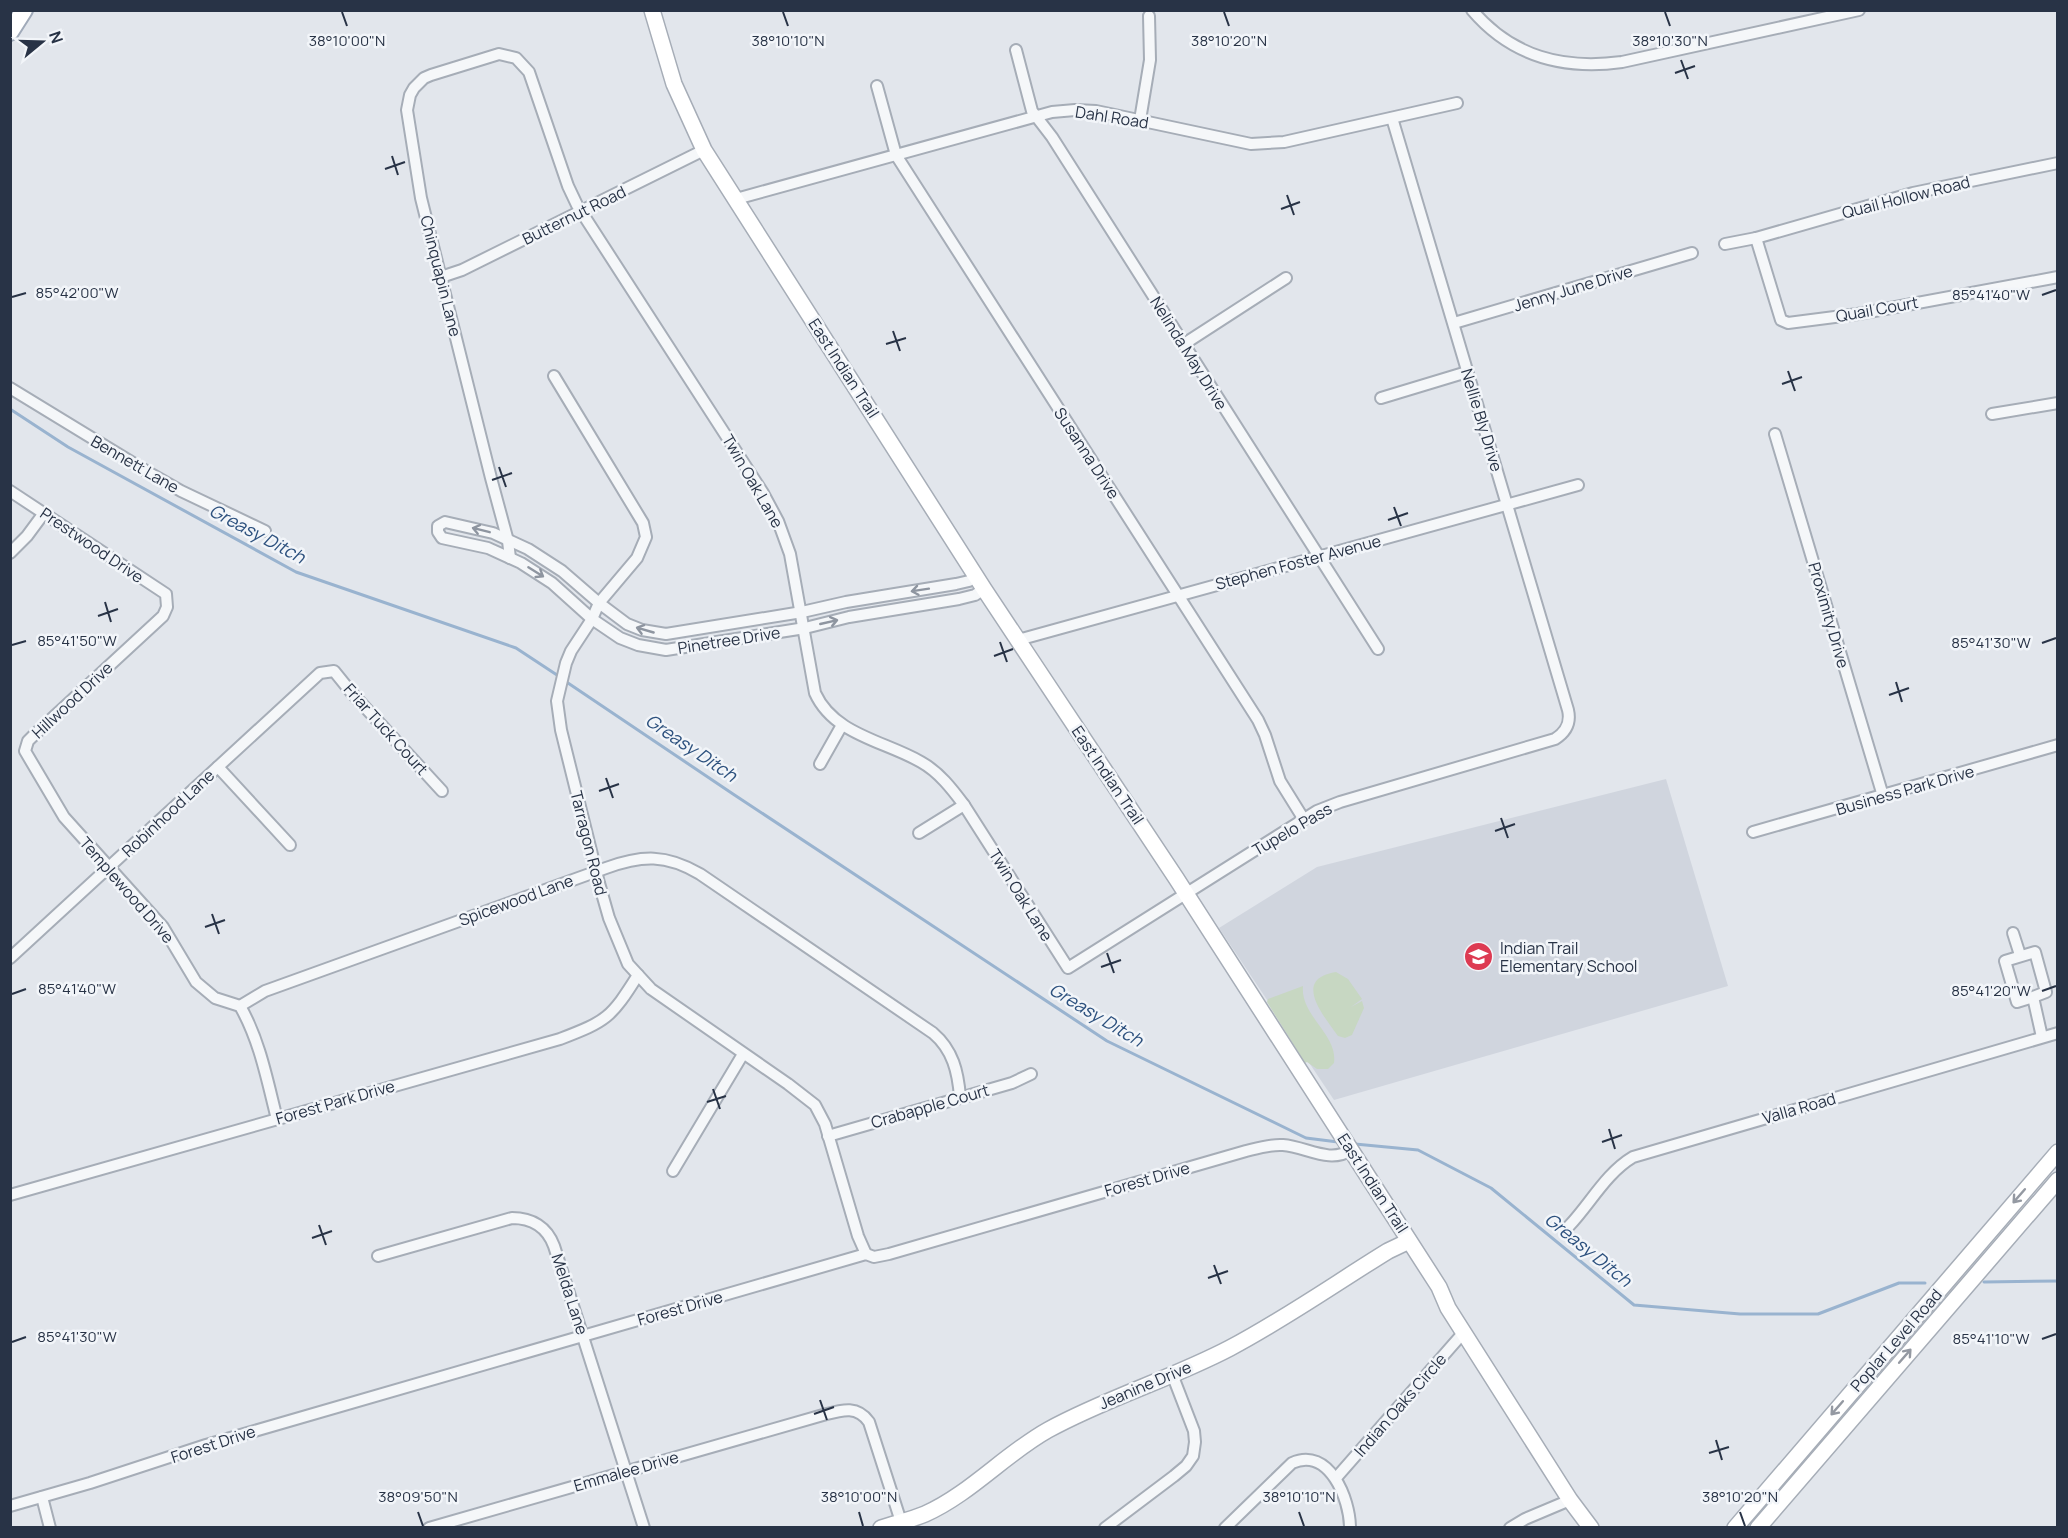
<svg xmlns="http://www.w3.org/2000/svg" width="2068" height="1538" font-family="Manrope,sans-serif">
  <rect width="100%" height="100%" fill="#e2e6ec"/>
  <path fill="#d0d5de" d="M1666,779L1728,986L1334,1100L1219,928L1317,867Z"/>
  <g fill="#c7d7c2">
    <path d="M1336,972L1348,979L1362,999L1351,1007L1362,1001L1364,1008L1352,1035L1345,1038L1338,1036C1323,1015 1292,979 1336,972Z"/>
    <path d="M1303,986C1300,1016 1338,1034 1334,1063L1328,1069H1317L1307,1062L1305,1063L1267,1002L1268,999Z"/>
  </g>
  <g fill="none" stroke-linecap="round" stroke-linejoin="round">
    <g stroke="#99b3cf" stroke-width="3">
      <path d="M10,409L68,447L296,572L516,648L560,677"/>
      <path d="M565,681L733,794L1107,1041L1306,1138L1338,1142"/>
      <path d="M1355,1144L1418,1150L1491,1188L1634,1305L1740,1314H1818L1899,1283H1925"/>
      <path d="M1984,1282L2058,1281"/>
    </g>
    <defs>
      <g id="street">
        <path d="M1472,10C1512,57 1563,70 1622,62L1859,10"/>
        <path d="M1016,50L1032,111L1052,137L1378,649"/>
        <path d="M877,86L896,155L1258,720L1265,735L1280,781L1303,818"/>
        <path d="M1140,120L1150,60L1149,16"/>
        <path d="M736,199L1052,112L1075,110L1096,111L1251,144L1284,142L1457,103"/>
        <path d="M1756,238L1781,320L1788,323L1858,314L2058,277"/>
        <path d="M1725,244L1756,238L1913,193L2058,163"/>
        <path d="M441,277L462,270L704,150"/>
        <path d="M1454,323L1692,253"/>
        <path d="M1184,344L1286,278"/>
        <path d="M554,376L643,523L646,537L637,558L599,603L592,619L571,651L566,663L557,701L561,730L599,883L609,918L628,964L651,989L788,1084L815,1105L825,1124L858,1236L866,1254"/>
        <path d="M10,388L146,471L181,491L265,531"/>
        <path d="M1381,398L1467,372"/>
        <path d="M1992,414L2058,403"/>
        <path d="M1775,434L1883,796"/>
        <path d="M10,491L166,594L167,607L163,616L32,737L28,741L25,751L64,817L163,927L196,982L215,998L240,1006C260,1041 267,1080 277,1119"/>
        <path d="M10,553L27,536L44,513"/>
        <path d="M510,558L508,541L491,478L421,198L407,110L410,95L414,88L424,78L431,75L499,54L516,58L529,72L568,186L577,205L763,493L778,521L790,554L815,693C834,735 885,741 921,762C939,772 952,789 964,805L1068,968L1317,811L1340,802L1555,739C1566,732 1571,723 1568,710L1392,118"/>
        <path d="M976,576L969,581L956,584L846,602L802,612L666,634L642,630L627,624L599,603L562,571L528,549L493,533L445,522L438,526V532L442,538L488,548L521,563L552,583L592,619L620,638L638,645L666,650L805,628L849,617L959,599L975,595L984,589"/>
        <path d="M1018,640L1578,485"/>
        <path d="M820,764L842,725"/>
        <path d="M218,767L290,845"/>
        <path d="M1753,832L2058,745"/>
        <path d="M919,833L964,805"/>
        <path d="M2013,933L2020,955"/>
        <path d="M10,958L320,673L334,671L351,692L442,791"/>
        <path d="M2033,997L2046,992L2035,952L2005,961L2017,1002L2033,997L2042,1037"/>
        <path d="M240,1006L265,991L606,868C642,855 666,854 700,874L933,1033C953,1050 958,1072 960,1097"/>
        <path d="M828,1136L1012,1083L1031,1074"/>
        <path d="M673,1171L743,1054"/>
        <path d="M10,1195L560,1039C607,1021 611,1018 638,975"/>
        <path d="M1569,1226C1590,1204 1606,1173 1633,1157L2058,1033"/>
        <path d="M378,1256L512,1218C532,1218 547,1227 554,1246L644,1528"/>
        <path d="M1336,1478L1464,1332"/>
        <path d="M42,1497L50,1528"/>
        <path d="M10,1506L90,1483L206,1445L866,1254L874,1257L889,1254L1246,1151C1258,1148 1271,1144 1283,1145C1307,1147 1329,1164 1351,1150"/>
        <path d="M429,1528L823,1415C842,1410 857,1405 869,1422L903,1528"/>
        <path d="M1105,1528L1174,1476L1186,1466L1193,1456L1195,1442L1194,1431L1172,1374"/>
        <path d="M1225,1528L1292,1463C1329,1446 1350,1499 1350,1528"/>
        <path d="M1510,1528L1525,1519L1570,1500"/>
      </g>
      <g id="secondary">
        <path d="M652,10L674,84L704,150L984,589L1176,878L1439,1287L1448,1308L1570,1500L1591,1528"/>
        <path d="M881,1528C896,1523 911,1520 925,1514C970,1494 1005,1454 1048,1430C1106,1398 1171,1379 1230,1348C1285,1319 1336,1283 1388,1251L1409,1241"/>
        <path d="M1735,1528L2058,1152"/>
        <path d="M1758,1528L2058,1180"/>
      </g>
      <path id="primary" d="M10,32L24,10"/>
    </defs>
    <use href="#street" stroke="#a6adb7" stroke-width="14"/>
    <use href="#secondary" stroke="#a6adb7" stroke-width="18"/>
    <use href="#primary" stroke="#a0aab9" stroke-width="20"/>
    <use href="#street" stroke="#f5f7f9" stroke-width="10"/>
    <use href="#secondary" stroke="#fff" stroke-width="15"/>
    <use href="#primary" stroke="#fff" stroke-width="16"/>
  </g>
  <defs><path id="oneway-shaft" d="M-6 0H5M1.5-3L5.5 0L1.5 3" fill="none" stroke-width="1.6" stroke-linecap="round" stroke-linejoin="round" transform="scale(1.5)"/></defs>
  <g stroke="#8e95a0">
    <use href="#oneway-shaft" transform="translate(481 530) rotate(-166)"/>
    <use href="#oneway-shaft" transform="translate(536 572) rotate(32)"/>
    <use href="#oneway-shaft" transform="translate(920 590) rotate(171)"/>
    <use href="#oneway-shaft" transform="translate(829 622) rotate(-13)"/>
    <use href="#oneway-shaft" transform="translate(645 630) rotate(-164)"/>
  </g>
  <g stroke="#9499a2">
    <use href="#oneway-shaft" transform="translate(2019 1196) rotate(131)"/>
    <use href="#oneway-shaft" transform="translate(1905 1356) rotate(-49)"/>
    <use href="#oneway-shaft" transform="translate(1837 1408) rotate(131)"/>
  </g>
  <path fill="none" stroke="#283346" stroke-width="2" d="M342,12L347,26M783,12L788,26M1224,12L1229,26M1665,12L1670,26M1681,60L1688,79M1675,73L1695,66M392,156L398,175M385,169L405,162M1287,195L1294,215M1281,209L1300,202M2042,295L2056,290M12,297L26,293M893,331L900,351M886,344L906,338M1788,371L1795,391M1782,384L1802,377M499,467L506,487M492,480L512,473M1394,507L1401,526M1388,520L1408,513M105,602L111,622M98,616L118,609M1000,642L1007,662M2042,643L2056,638M12,645L26,641M994,656L1013,649M1896,682L1902,702M1889,695L1909,688M606,778L613,798M599,791L619,784M1501,818L1508,838M1495,831L1515,824M212,914L219,934M205,927L225,920M1107,953L1114,973M1101,967L1121,960M2042,991L2056,986M12,994L26,989M713,1089L720,1109M707,1102L726,1096M1609,1129L1615,1149M1602,1142L1622,1135M319,1225L326,1245M312,1238L332,1231M1214,1265L1221,1284M1208,1278L1228,1271M2042,1339L2056,1334M12,1342L26,1337M820,1400L827,1420M814,1414L834,1407M1716,1440L1722,1460M1709,1453L1729,1447M418,1512L423,1526M859,1512L863,1526M1299,1512L1304,1526M1740,1512L1745,1526"/>
  <defs>
    <symbol id="school-disc" viewBox="-11 -11 22 22"><circle r="9.5" fill="#dd3b52" stroke="#f2f5f9"/><path d="M0-5L7-2L0 1L-7-2ZM-4 1L0 2.5L4 1V4Q0 6-4 4Z" fill="#fff"/></symbol>
  </defs>
  <g fill-rule="evenodd">
    <use href="#school-disc" x="1462" y="940" width="33" height="33"/>
  </g>
  <g text-anchor="middle" stroke-width="5" stroke-linejoin="round" paint-order="stroke">
    <g font-size="16" fill="#283346" stroke="#f2f5f9">
      <text transform="translate(1112 117) rotate(9)" y="6">Dahl Road</text>
      <text transform="translate(1906 197) rotate(-14)" y="6">Quail Hollow Road</text>
      <text transform="translate(574 215) rotate(-26)" y="6">Butternut Road</text>
      <text transform="translate(441 276) rotate(76)" y="6">Chinquapin Lane</text>
      <text transform="translate(1573 288) rotate(-17)" y="6">Jenny June Drive</text>
      <text transform="translate(1877 309) rotate(-10)" y="6">Quail Court</text>
      <text transform="translate(1189 353) rotate(58)" y="6">Nelinda May Drive</text>
      <text transform="translate(844 368) rotate(57)" y="6">East Indian Trail</text>
      <text transform="translate(1482 420) rotate(73)" y="6">Nellie Bly Drive</text>
      <text transform="translate(1087 453) rotate(57)" y="6">Susanna Drive</text>
      <text transform="translate(135 464) rotate(30)" y="6">Bennett Lane</text>
      <text transform="translate(753 481) rotate(60)" y="6">Twin Oak Lane</text>
      <text transform="translate(92 545) rotate(34)" y="6">Prestwood Drive</text>
      <text transform="translate(1298 562) rotate(-15)" y="6">Stephen Foster Avenue</text>
      <text transform="translate(1829 615) rotate(74)" y="6">Proximity Drive</text>
      <text transform="translate(729 640) rotate(-9)" y="6">Pinetree Drive</text>
      <text transform="translate(72 700) rotate(-43)" y="6">Hillwood Drive</text>
      <text transform="translate(386 729) rotate(48)" y="6">Friar Tuck Court</text>
      <text transform="translate(1108 775) rotate(56)" y="6">East Indian Trail</text>
      <text transform="translate(1905 790) rotate(-16)" y="6">Business Park Drive</text>
      <text transform="translate(168 813) rotate(-43)" y="6">Robinhood Lane</text>
      <text transform="translate(1292 829) rotate(-30)" y="6">Tupelo Pass</text>
      <text transform="translate(589 843) rotate(76)" y="6">Tarragon Road</text>
      <text transform="translate(127 890) rotate(49)" y="6">Templewood Drive</text>
      <text transform="translate(1021 895) rotate(58)" y="6">Twin Oak Lane</text>
      <text transform="translate(516 900) rotate(-20)" y="6">Spicewood Lane</text>
      <text transform="translate(335 1102) rotate(-16)" y="6">Forest Park Drive</text>
      <text transform="translate(930 1106) rotate(-16)" y="6">Crabapple Court</text>
      <text transform="translate(1799 1108) rotate(-16)" y="6">Valla Road</text>
      <text transform="translate(1147 1179) rotate(-16)" y="6">Forest Drive</text>
      <text transform="translate(1373 1183) rotate(57)" y="6">East Indian Trail</text>
      <text transform="translate(570 1294) rotate(72)" y="6">Melda Lane</text>
      <text transform="translate(680 1308) rotate(-16)" y="6">Forest Drive</text>
      <text transform="translate(1896 1340) rotate(-49)" y="6">Poplar Level Road</text>
      <text transform="translate(1145 1385) rotate(-23)" y="6">Jeanine Drive</text>
      <text transform="translate(1400 1405) rotate(-49)" y="6">Indian Oaks Circle</text>
      <text transform="translate(213 1444) rotate(-18)" y="6">Forest Drive</text>
      <text transform="translate(626 1471) rotate(-16)" y="6">Emmalee Drive</text>
    </g>
    <g font-size="16" fill="#283346" stroke="#f2f5f9" text-anchor="start">
      <text x="1500" y="954">Indian Trail<tspan x="1500" dy="18">Elementary School</tspan></text>
    </g>
    <g font-size="18" font-style="italic" fill="#2d517e" stroke="#f2f5f9">
      <text transform="translate(257 534) rotate(28)" y="6">Greasy Ditch</text>
      <text transform="translate(691 748) rotate(34)" y="6">Greasy Ditch</text>
      <text transform="translate(1096 1015) rotate(31)" y="6">Greasy Ditch</text>
      <text transform="translate(1588 1250) rotate(39)" y="6">Greasy Ditch</text>
    </g>
  </g>
  <g font-size="15" text-anchor="middle" fill="#283346" stroke="#f2f5f9" stroke-width="5" stroke-linejoin="round" paint-order="stroke">
    <text x="347" y="46">38°10'00"N</text>
    <text x="788" y="46">38°10'10"N</text>
    <text x="1229" y="46">38°10'20"N</text>
    <text x="1670" y="46">38°10'30"N</text>
    <text x="77" y="298">85°42'00"W</text>
    <text x="1991" y="300">85°41'40"W</text>
    <text x="77" y="646">85°41'50"W</text>
    <text x="1991" y="648">85°41'30"W</text>
    <text x="77" y="994">85°41'40"W</text>
    <text x="1991" y="996">85°41'20"W</text>
    <text x="77" y="1342">85°41'30"W</text>
    <text x="1991" y="1344">85°41'10"W</text>
    <text x="418" y="1502">38°09'50"N</text>
    <text x="859" y="1502">38°10'00"N</text>
    <text x="1299" y="1502">38°10'10"N</text>
    <text x="1740" y="1502">38°10'20"N</text>
  </g>
  <rect width="2068" height="1538" fill="none" stroke="#283346" stroke-width="24"/>
  <g transform="translate(42 42) rotate(71)" stroke="#f2f5f9" stroke-width="4.5" paint-order="stroke">
  <path d="M0-4.5L10 22L0 15L-10 22Z" fill="#283346"/>
  <text y="-9" font-size="16" font-weight="bold" text-anchor="middle" fill="#283346">N</text>
  </g>
</svg>
